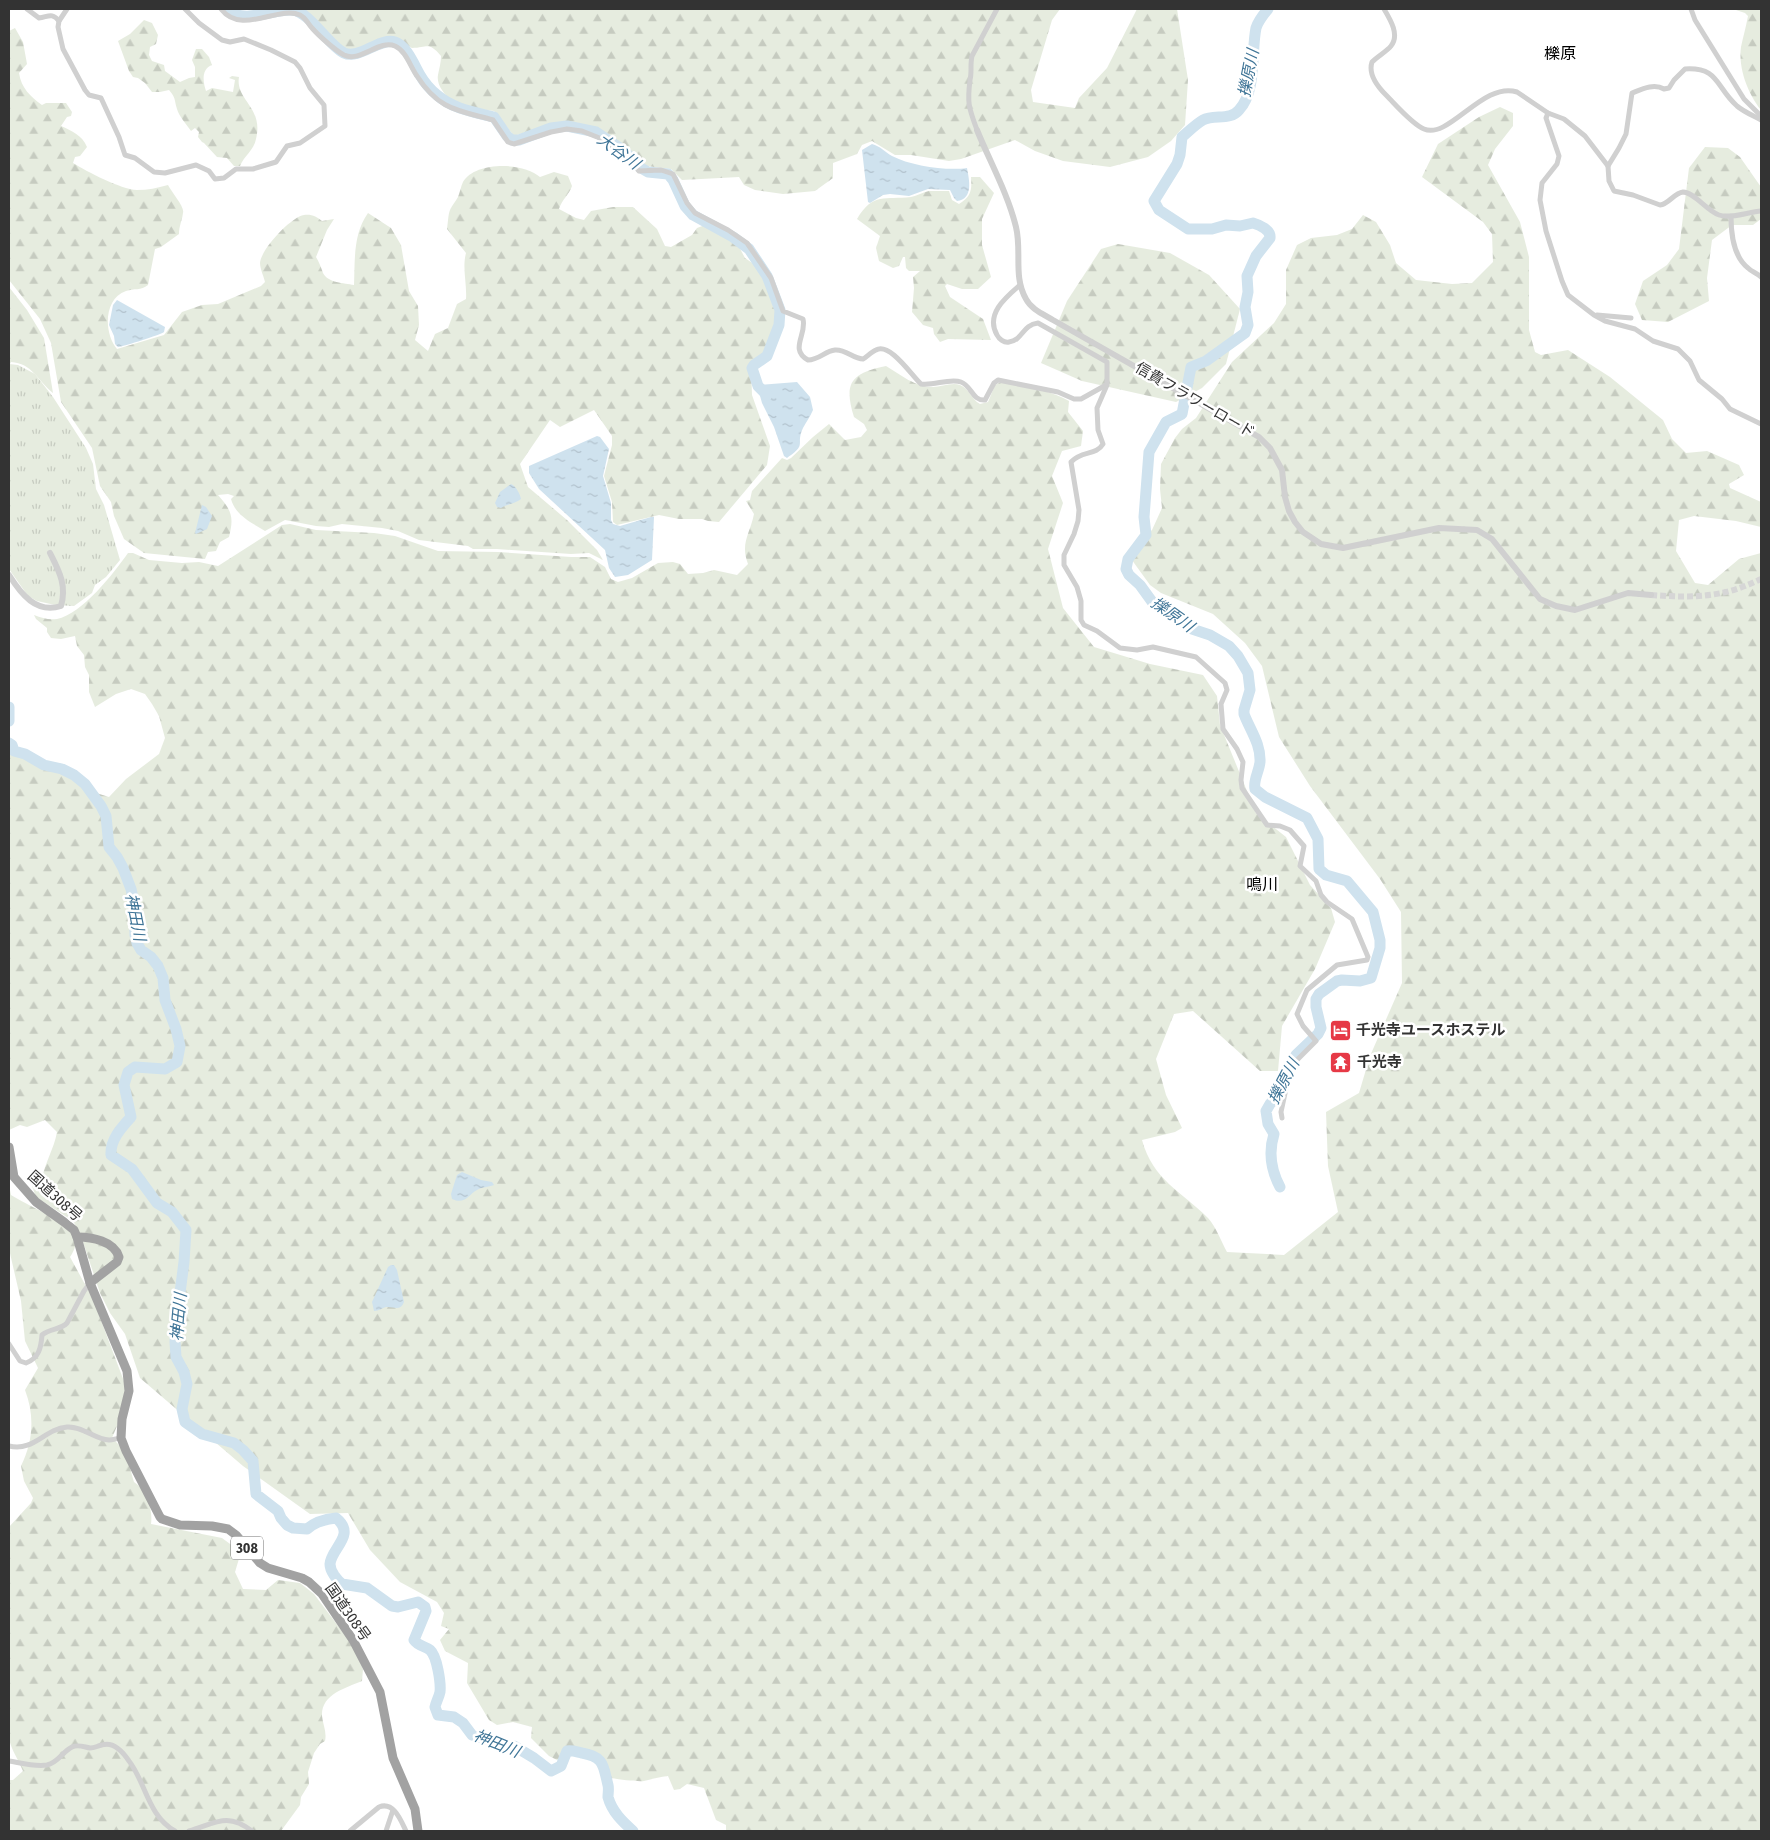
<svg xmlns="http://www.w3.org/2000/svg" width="1770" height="1840" font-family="'Fira Sans Condensed','Noto Sans JP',sans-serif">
  <defs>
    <pattern id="forest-firs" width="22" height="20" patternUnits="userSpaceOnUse" patternTransform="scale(1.25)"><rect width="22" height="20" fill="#e6ecdf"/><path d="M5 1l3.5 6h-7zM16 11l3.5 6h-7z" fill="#c6cbc0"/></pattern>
    <pattern id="park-tufts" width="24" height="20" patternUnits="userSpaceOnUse" patternTransform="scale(1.25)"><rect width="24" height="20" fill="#e6ecdf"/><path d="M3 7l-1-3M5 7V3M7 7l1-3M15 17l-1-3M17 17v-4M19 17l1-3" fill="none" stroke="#c6cbc0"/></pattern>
    <pattern id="water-ripples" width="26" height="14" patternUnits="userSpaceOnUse" patternTransform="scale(1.25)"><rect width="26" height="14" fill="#cfe2ee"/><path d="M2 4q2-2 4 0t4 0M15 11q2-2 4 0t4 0" fill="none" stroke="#b2c2cd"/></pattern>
  </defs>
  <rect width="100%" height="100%" fill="#fff"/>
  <g fill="url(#forest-firs)">
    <path d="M294,9H1060L1052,20L1031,90L1033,102L1075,108L1079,98L1107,68L1137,9H1177L1188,80L1185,125L1171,141L1148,157L1110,167L1063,161L1035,151L1015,140L961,159L949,161L911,155H895L872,141L862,145L857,154L833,163V178L815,191L783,194L755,190L744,185L739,177L682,180L671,169L646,166L637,162L629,150L586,126L563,122L538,128L514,136L494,111C473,108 454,110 442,90C439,86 437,80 438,75C439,69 441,63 441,56C428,41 428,48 412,48L391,38C380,41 364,50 354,51C331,53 316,9 294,9Z"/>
    <path d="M1733,9H1761V110C1748,94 1738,68 1741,47C1743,37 1746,27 1748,16L1745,13Z"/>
    <path d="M144,20L152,23L158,35L156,44L150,47L149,55L152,61L164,65L165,71L180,82L189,78L195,77V67L192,60L196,49H202L209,57L212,65C201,69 203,82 206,91L212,88L233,92L235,80L229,78L232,76L239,77C235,100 264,107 256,139C254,150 244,156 240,166H234L227,158L217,157L204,143L202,142L198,137L199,132L195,128L191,131C186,124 179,116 177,109C174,99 176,98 169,90L160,92H152L145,83L138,78L133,77L129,71L118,41L130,34Z"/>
    <path d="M15,28L23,42L27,64L19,73C21,88 31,97 42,105L46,103H66L72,112L71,116L67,117L61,126C72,131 82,135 87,147L80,156L75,157L73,163C88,172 120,189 137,190C148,190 157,188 168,185C172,193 185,207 183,213C182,221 179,226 179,234L161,247L155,249L148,285C141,291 134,288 126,291C103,299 104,334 117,349L164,335L182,312L202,305L218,304L261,286L265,282C264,277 260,269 260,263C261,249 291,217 304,215C312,214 317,217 322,221L334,219L327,230L316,257C319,262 321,267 323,273C328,283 344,283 354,285C355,260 353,234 368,213L391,228L401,245L409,291L418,306L419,325L415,340L428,351L435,334L448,328L457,304L466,299C467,283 462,268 466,253L447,229C448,223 448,215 450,210C452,205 456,201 458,197C460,192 461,186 463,182C475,161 524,162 540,177L554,172L568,176L572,186C569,195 562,199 559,209L576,218L584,220L591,211L613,207H633L657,229L665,246L671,247L692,235L697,228L705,225L737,243L745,258L761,269L778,310L777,321L767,352L751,366L752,395L770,446L767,465L719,522L708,521L702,519H679L659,515L617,525L613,522L612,502L604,476L612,445V436L594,410L560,427L550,420L520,464L528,487L567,520L597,550L603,560L589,553L571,554L497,549H473L468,546L419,540L398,531L382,528L342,524L329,527L316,526L285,520L265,531C252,523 235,515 231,499L234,496L228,494L218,495C232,511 234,517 229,537L220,542L216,551L208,552L205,559L144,553L124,539L114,516L111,502L100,486L92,448L61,402L51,343L40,319L9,280V31Z"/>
    <path d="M1500,107L1513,113V126L1495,149L1488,165L1520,222L1529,257V330L1535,352L1541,355L1568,350L1610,377L1663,420L1672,439L1686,453L1707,451L1739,465L1744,475L1729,484L1730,488L1761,502V527L1736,521L1694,516L1679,520L1676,551L1695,583L1708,585L1739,559L1761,553V1831H726V1825L716,1820L704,1788L687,1784L680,1789L674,1790L668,1776C659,1777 652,1779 644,1781C637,1782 615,1779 607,1777C607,1772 607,1766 605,1761C600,1750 574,1747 565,1751L562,1757L557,1760L549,1756L531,1738L532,1727L513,1722L497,1725L489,1720L467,1683L468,1663L445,1651L440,1640L449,1629L441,1626L444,1613L437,1602L400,1582L370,1550L348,1513L310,1514L243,1466L140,1378L125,1334L110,1313L100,1293L80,1233L73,1221L36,1197L32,1186L42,1179C45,1162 54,1149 57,1132L45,1120L27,1127L20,1125L9,1130V749L47,770L62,772L77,778L87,790L109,797L126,779L159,754L165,738L159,716L152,704L145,694L131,689L116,694L95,707L89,692V675L85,667L84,655L77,646L75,636L61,639L51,638L47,632V628L36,619L34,615C42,618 48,620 57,619C82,614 114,573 128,553H133L149,560L182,563L199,562L218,566L282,525L290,524L316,530L374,533L395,536L438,551L498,552L571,557H590L605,567L611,579L618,582L632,578L658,563L673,562L680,564L688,574L703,573L714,570L737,575L748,564C740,543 750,534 754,514L746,501L750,500L752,491L782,458L787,460L791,458L813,437L829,424L845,440L861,437L867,430L864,424L854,417C843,382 852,373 886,366C901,375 915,387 933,387C941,387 952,382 960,385C970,389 971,399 980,404L988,402L995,385L1001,382C1024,387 1048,389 1069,401L1068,412L1083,431L1081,446L1062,451L1052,476L1063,503L1048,549L1063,608L1094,647L1150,664L1203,675L1217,696L1220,725L1256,813L1286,837L1310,885L1331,908L1335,922L1315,969L1282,1026L1278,1071H1260L1193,1011L1174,1014L1156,1059L1166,1095L1182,1128L1175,1132L1142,1140C1153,1180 1181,1191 1208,1218C1216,1227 1221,1241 1227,1252L1284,1255L1338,1212L1328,1166L1326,1112L1359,1093L1370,1056L1402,983L1401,912L1380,879L1310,786L1279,737L1262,666L1245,643L1213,614L1161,593L1150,585L1129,556L1138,541L1152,530L1162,508L1160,489L1161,464L1175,438L1182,429L1196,418L1232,362L1274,323L1286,304V270L1297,245L1311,238L1337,235L1352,229L1363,215L1376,222L1390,245L1396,263L1416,280L1452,284L1472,283L1493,262L1492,234L1483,222L1422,177L1438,144L1479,117Z"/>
    <path d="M1705,147L1728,148L1740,157L1761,187V219L1753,225H1732L1712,240L1707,278L1709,301L1668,322L1642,320L1635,304L1643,281L1667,265L1679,249L1689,168Z"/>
    <path d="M971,177H980L994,193L982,219V245L991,277L978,289H962L947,284L945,286L950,297L983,319L991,340L948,339L940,342L934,334L933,328L923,325L912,312L914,288L913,277L920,271H909L906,268L905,257H903L899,266L893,268L879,261L876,248L880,236L857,219C873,192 885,200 911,197C917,196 923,192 929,191C936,191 943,191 949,191L952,200L959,204C971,196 972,191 971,177Z"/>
    <path d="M1118,244L1170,253L1209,275L1240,309L1226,364L1202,388L1176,402L1082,381L1041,363L1067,301L1101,249Z"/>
    <path d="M9,287L27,310L44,338L53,393C38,381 32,363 11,362L9,366Z"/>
    <path d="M9,1185L11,1195C25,1204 67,1222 74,1235C78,1243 74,1251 70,1257L93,1299L125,1384C128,1403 119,1421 112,1438C129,1453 128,1462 134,1482C147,1490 153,1509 151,1524L222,1538L241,1552L235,1572L243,1589L266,1590L278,1580L300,1583L314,1594L351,1643L363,1669L362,1681C346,1688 321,1694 322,1716C323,1725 327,1732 325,1741L320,1744L314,1753L308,1772L309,1784L301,1797L300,1805L281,1831H9V1780H13L23,1771C19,1761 11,1749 9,1739C6,1723 11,1707 9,1692V1527L31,1503L33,1498L24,1481L21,1466C33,1442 35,1416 25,1390L38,1368L25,1341L21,1301L9,1249Z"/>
  </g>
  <path fill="url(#park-tufts)" d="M9,364L18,365L35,374L53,397L86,448L93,464L96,489L104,505L120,560L106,577L95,585L92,593L74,606L55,605L37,601L28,596L9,569Z"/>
  <g fill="url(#water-ripples)">
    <path d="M872,144C880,146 885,152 892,156C911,166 947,171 967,168C969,179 974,199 957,201L954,198L950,190L928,189L909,196L890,194L883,195L870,203L868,202L862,150Z"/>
    <path d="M117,300L165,327L164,332C160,335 125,346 118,347L115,344L114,336L109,325L113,305Z"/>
    <path d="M797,382L810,397L813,410C810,417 806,422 803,428C795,445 808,444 787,458L784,456L774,427L762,403L757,385Z"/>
    <path d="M597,436L600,437L609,449L603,476L611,503V520L613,524L620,526L651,517H654L652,560L628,575L615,577L609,568L605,550L539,489L529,473V466Z"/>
    <path d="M511,484C516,486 520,494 521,499C515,504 507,504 501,508L497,507L495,503L500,492Z"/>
    <path d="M202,505L206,507L212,516L207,529L196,534L195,533Z"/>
    <path d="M462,1172L481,1180L492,1182L494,1185C488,1187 482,1187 477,1190C468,1195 465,1205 452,1199L451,1194L457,1175Z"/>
    <path d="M391,1265H394L397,1270L404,1302C400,1312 394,1306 386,1307C382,1308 379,1311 374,1311L372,1302L388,1267Z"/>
  </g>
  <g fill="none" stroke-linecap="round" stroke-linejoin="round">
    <g stroke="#cfe2ee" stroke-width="11">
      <path d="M226,9C246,25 270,9 292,10C309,11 328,45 344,53C359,60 380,37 395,42C407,46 414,65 420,75C424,82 431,90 437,95C453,109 474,112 494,117L507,136L512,140H519L551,128L567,126L596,132L623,150L641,168L648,172L668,174L673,180L685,206L693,215L733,237L749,249L767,276L780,310L779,325L767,356L754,365L752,368L758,386L767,395"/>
      <path d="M1268,9C1263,15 1258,21 1256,28C1251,51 1257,91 1239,110C1230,121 1214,114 1203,120C1196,124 1189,131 1182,137L1180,155L1177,164L1154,201L1159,210L1188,229H1212L1226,225L1240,226L1253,223C1260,225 1271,230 1270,238L1256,256L1247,276L1248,292L1245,307L1248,325L1245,333L1206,361L1191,367L1182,414L1166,422L1149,452L1144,517L1146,535L1128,559L1126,569L1129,575L1140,585L1153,603L1162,610L1182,620L1192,629L1210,635L1229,646L1238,656L1248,673L1250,690L1244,710V714C1250,730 1261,744 1260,762C1259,772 1253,780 1255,789L1265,797L1307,818L1318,839L1319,869L1326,875L1347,881L1373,912L1380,940V948L1371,978L1360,981L1342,980L1337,981L1319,994L1316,999V1007L1321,1028L1318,1034L1296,1055L1288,1067L1280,1093L1270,1104L1266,1111L1268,1124L1274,1134C1268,1153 1271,1170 1280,1187"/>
      <path d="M9,707V721"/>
      <path d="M9,743L12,745L14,751L25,754L44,765L62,769L74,775L85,784L101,806L106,816L109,847L117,857L123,868L131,889L134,903L135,935L137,943L141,950L151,957L158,966L163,978L165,1000L176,1029L180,1046L177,1062L165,1069L135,1067L128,1072L124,1085L131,1117C121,1128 110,1140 111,1155L132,1169L157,1203L172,1212L186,1230L184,1262L176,1324L175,1342L176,1357L184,1372L187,1384L182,1409L185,1422L202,1434L234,1443L243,1450L253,1461L256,1494L278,1511L281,1518L287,1525L293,1528L307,1529C315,1522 326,1519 336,1518C357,1535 331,1548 330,1564C330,1568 332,1572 334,1575C337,1579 338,1581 342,1584L367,1588L392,1606L398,1607L418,1602L425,1607L426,1611L414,1640C418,1646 425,1646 430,1650C437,1656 441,1683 440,1692C439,1697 436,1702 435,1707L438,1715L454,1717L463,1723L472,1735L489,1740L501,1746H514L534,1758L551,1771L561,1766L567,1751C572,1750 577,1752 582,1753C605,1757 603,1766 608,1785C609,1789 608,1793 608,1797C612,1812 623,1822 633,1831"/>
    </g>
    <path stroke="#d6d6d6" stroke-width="6" stroke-dasharray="6 3" stroke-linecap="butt" d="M1651,595C1694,598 1722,598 1761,579"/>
    <g stroke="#d0d0d0" stroke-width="5">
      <path d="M27,9L39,18C48,17 52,12 59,21"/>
      <path d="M67,9L59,21L58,27L63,49L85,90L89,95L101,98L119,137L125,155L135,158L154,172L165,173L196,165L209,171L215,179L224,178L236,169H253L276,162L287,146L300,143L325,126L324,105L310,88L300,68L295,62L271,50L244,39L230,42L222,40L199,23L185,9"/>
      <path d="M221,9C242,36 278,5 300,15C306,18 308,24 312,28C319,36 336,51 344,55C361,63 379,39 395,46C406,51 410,66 417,76C439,110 457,110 493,120L508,142L514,144L551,132L567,129L582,131L602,139L624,154L639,171L661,170L673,174L687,203L695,213L728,230L747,243L771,278L783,311L803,319C807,335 789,349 808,360C819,360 825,351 835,350C846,349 853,359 863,359C867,357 871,352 876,350C890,342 912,376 921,384C934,386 949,378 961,382C972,386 972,401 985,400L994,383L998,380L1058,392L1074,399H1081L1106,385"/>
      <path d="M1384,9C1390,19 1400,35 1391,46C1386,52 1378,56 1372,62C1368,74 1378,87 1386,95C1396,105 1412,124 1424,129C1449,140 1483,81 1517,92L1548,113L1564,119L1585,136L1608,166L1609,181L1614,191L1633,195L1660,205C1669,204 1674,193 1683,192C1694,192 1707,211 1719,215C1731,219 1748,212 1761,211"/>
      <path d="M1691,9L1695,20L1744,99L1761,116"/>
      <path d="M1548,113L1546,118L1559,156L1557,164L1542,183L1540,200L1546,231L1562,281L1568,295L1594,315L1605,321L1635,329L1653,341L1678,349L1690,361L1699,380L1722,399L1730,409L1761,424"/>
      <path d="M977,130C969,108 967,104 970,80C972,72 970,65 972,56L997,9"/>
      <path d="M1608,166L1619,148L1626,134L1632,93C1642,89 1654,83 1664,89L1669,88L1674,80L1685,69C1719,67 1715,86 1737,106C1744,112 1754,116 1761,120"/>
      <path d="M1731,216C1731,234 1733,256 1748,268C1752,272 1757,273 1761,277"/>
      <path d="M1020,285C1006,297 985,314 997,335C999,339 1004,343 1009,342C1023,340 1022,325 1038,323L1107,362V385L1097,408L1098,430L1103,444C1096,456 1082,450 1071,462L1079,510L1078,521L1074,534L1064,555V565L1077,587L1081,601V620L1084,625L1097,631L1120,648L1137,650L1153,647L1196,657L1225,683L1227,690L1221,704L1223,729L1237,749L1243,762L1241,780L1242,788L1267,825L1280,826L1290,830L1304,846L1300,866L1316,881L1321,895L1327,902L1352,919L1368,957L1367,960L1337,965L1307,990L1297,1014L1303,1026L1316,1041L1298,1059L1290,1070L1281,1112L1282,1118"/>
      <path d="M1597,315L1631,318"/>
      <path d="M9,1344L20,1361L26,1363C39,1358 41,1348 42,1335C50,1328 61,1330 67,1323L84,1291L90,1283"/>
      <path d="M9,1446C34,1452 44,1429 67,1427C82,1426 95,1439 109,1440C113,1440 118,1438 121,1438"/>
      <path d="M9,1761C21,1763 35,1767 47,1765C59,1762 62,1752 72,1747C78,1744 84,1747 90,1748C95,1748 97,1746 102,1745C114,1741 123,1752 129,1761C146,1783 148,1816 175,1831"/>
      <path d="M189,1831C216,1823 227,1812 252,1831"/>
      <path d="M350,1831L379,1807C394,1801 401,1821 406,1831"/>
      <path d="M386,1831L393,1810"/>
    </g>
    <g stroke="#d0d0d0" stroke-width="6">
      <path d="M977,130C990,162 1008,194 1016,227C1022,251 1013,277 1026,299C1031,309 1043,314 1053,320L1259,437L1270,448L1282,470L1285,497L1289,511L1295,522L1303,532L1321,544L1343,548L1439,528L1477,530L1492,539L1540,599L1556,606L1575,610L1628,593L1651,595"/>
      <path d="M9,575C21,594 36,614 61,606C67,585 59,571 50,553"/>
    </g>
    <g stroke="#a2a2a2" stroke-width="9">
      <path d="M9,1147L14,1177L36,1202L64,1222L74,1230L77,1237L90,1283L127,1371L129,1391L122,1419L121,1438L126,1451L160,1517L162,1519L180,1525L212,1526L228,1529L236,1535L260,1563L268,1568L302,1578L309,1582L322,1594L353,1640L380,1692L393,1758L415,1809L418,1831"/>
      <path d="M77,1237C92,1237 114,1241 119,1257L117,1262L90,1283"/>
    </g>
  </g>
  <defs>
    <symbol id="hotel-square" viewBox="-11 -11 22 22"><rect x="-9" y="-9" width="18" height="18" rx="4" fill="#e63946" stroke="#fff"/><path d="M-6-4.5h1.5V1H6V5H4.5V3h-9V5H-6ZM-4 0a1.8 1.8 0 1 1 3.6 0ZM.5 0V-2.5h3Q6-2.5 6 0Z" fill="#fff"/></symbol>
    <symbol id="temple-square" viewBox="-11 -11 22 22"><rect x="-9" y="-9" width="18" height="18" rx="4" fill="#e63946" stroke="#fff"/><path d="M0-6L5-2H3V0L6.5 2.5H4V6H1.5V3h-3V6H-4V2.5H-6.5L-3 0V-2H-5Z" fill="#fff"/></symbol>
  </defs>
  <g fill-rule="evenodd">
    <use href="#hotel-square" x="1328" y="1018" width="25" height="25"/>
    <use href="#temple-square" x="1328" y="1050" width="25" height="25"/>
  </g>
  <g text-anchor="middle" stroke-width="5" stroke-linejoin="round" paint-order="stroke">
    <rect fill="#fff" stroke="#707070" stroke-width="1" x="231" y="1536.5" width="32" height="23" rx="4"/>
    <g font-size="14" font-weight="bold" fill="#333">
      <text x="247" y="1553">308</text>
    </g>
    <g font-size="15" fill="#333" stroke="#fff">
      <text transform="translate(1195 400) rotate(30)" y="5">信貴フラワーロード</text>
      <text transform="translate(55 1196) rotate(42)" y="5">国道308号</text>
      <text transform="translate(348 1612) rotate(55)" y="5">国道308号</text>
    </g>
    <g font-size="15" font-weight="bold" fill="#333" stroke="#fff" text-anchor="start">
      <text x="1356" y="1035">千光寺ユースホステル</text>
      <text x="1357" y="1067">千光寺</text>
    </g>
    <g font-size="16" fill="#000" stroke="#fff">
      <text x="1560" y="59">櫟原</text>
      <text x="1262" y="890">鳴川</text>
    </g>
    <g font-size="16" font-style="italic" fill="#3f7597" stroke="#fff">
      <text transform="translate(1248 73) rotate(-79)" y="6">擽原川</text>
      <text transform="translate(619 151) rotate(36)" y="6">大谷川</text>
      <text transform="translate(1173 614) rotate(35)" y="6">擽原川</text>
      <text transform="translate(136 917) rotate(79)" y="6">神田川</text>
      <text transform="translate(1283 1081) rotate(-62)" y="6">擽原川</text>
      <text transform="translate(178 1317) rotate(-85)" y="6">神田川</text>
      <text transform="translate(497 1743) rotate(22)" y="6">神田川</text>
    </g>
  </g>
  <rect width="1770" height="1840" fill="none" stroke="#333333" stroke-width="20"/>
</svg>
